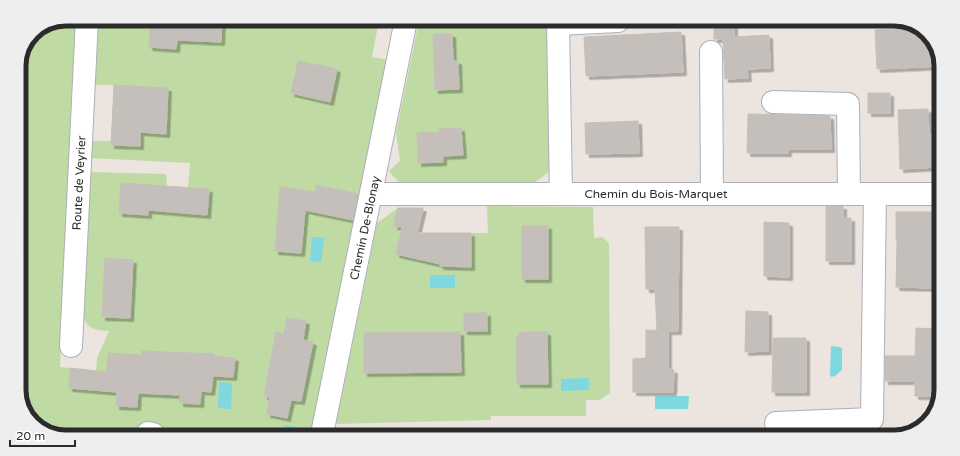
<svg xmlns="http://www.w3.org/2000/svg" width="960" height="456" font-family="'Varela Round',sans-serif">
  <defs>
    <filter id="shadow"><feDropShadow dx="3.5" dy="3.5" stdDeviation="0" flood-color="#0004"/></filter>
  </defs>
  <rect width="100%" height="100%" fill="#ebe4df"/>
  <g fill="#bfdba3">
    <path d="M66,19H77L60,367L96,371L97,358L109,331C95,330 89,330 82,316L89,172L166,174L167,186L188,187L190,163L90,158L92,141H111L114,85H94L97,19L379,20L372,57L389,60L314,434H219L146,426L145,434L48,433L29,418L19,393V64L33,33Z"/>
    <path d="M419,21H523L522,27L550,25L551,170L532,185H401L389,171L400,161L396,133Z"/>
    <path d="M487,206L593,207L594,238L603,237L609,244L610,393L600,400H586V416H491V420L336,424L377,223L398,208H423L418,230L402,227L396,254L426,260L440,258V266L470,267L471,233H488Z"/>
  </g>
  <g fill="#7fd7e0">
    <path d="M312,237L324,238L321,262L310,261Z"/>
    <rect x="430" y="275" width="25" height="13"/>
    <path d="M831,346L840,347L842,348V370L835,376L831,377L830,374Z"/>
    <path d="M589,378V390L561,391V379Z"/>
    <path d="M219,382L232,383L231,409L218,408Z"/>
    <path d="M655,396H689L688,409H655Z"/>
    <path d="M285,425L311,430L310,434H283Z"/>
  </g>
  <g fill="#c4bfba" stroke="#c6bfb9" filter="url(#shadow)">
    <path d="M150,19L222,20L221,42L177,40L176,49L149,47Z"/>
    <path d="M714,22H734V37L769,35L770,68L747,69L748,78L725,79L723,39H714Z"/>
    <path d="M919,28L931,38L941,66L877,69L875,30Z"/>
    <path d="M681,32L683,72L586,76L584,37Z"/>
    <path d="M433,34H452L453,61H458L459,89L435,90Z"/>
    <path d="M298,61L337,69L330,102L291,93Z"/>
    <path d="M114,85L168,88L166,134L140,132V146L111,145Z"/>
    <rect x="868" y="93" width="22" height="20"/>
    <path d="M928,109L929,135H937L938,167L900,169L898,110Z"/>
    <path d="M748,114L830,116L831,149H788V153H747Z"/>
    <path d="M638,121L639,153L586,154L585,123Z"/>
    <path d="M461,128L463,155L443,156V162L418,163L417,133L440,132L439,129Z"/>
    <path d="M121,183L209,189L207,215L148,210V215L119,213Z"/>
    <path d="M316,185L358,194L353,220L305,210L301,253L275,251L280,187L315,192Z"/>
    <path d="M826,206H843V218H851V261H826Z"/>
    <path d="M398,208H423L417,233H471V267L440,266V264L396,254L402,227L394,226Z"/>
    <path d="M896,212H939L937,288L896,287L897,240H896Z"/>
    <path d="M764,222L789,223V277L764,276Z"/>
    <rect x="522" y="226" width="26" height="53"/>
    <path d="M645,227H679L678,331H657L655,289H646Z"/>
    <path d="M105,258L133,260L130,318L102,317Z"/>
    <path d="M746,311L768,312V351L745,352Z"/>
    <rect x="464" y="313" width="23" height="18"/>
    <path d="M287,318L306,321L303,340L313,342L301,401L291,400L287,418L267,414L270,397L264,396L276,332L284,334Z"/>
    <path d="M916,328L938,329L937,396H915V381H885V356H915Z"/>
    <path d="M646,330L668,331V369L674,370L673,392H633V359L646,358Z"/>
    <path d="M460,332L461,372L364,373V333Z"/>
    <path d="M521,332H547L548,384H517L516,338Z"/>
    <path d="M773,338H806V392H772Z"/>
    <path d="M142,351L214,354V356L235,358L233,377L213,376L211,392L201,391L200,404L180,403V395L138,393L137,407L116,406L117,392L69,388L70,368L107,372L108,353L142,355Z"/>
  </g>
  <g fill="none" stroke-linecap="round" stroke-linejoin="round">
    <defs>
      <g id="minor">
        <path d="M711,52L712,194"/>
        <path d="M773,102L848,104L849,194"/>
        <path d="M372,194H940"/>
        <path d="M561,194L558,24L618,21"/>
        <path d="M71,346L87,19"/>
        <path d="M776,423L872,419L875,194"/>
        <path d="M148,433L153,434"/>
        <path d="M322,434L406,20"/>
      </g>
    </defs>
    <use href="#minor" stroke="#acafb6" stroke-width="24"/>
    <use href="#minor" stroke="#fff" stroke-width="22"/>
  </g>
  <g text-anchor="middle" stroke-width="3.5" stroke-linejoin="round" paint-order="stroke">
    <g font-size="12" fill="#2b2b2b" stroke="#fff">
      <text transform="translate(79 183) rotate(-87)" y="4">Route de Veyrier</text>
      <text x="656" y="198">Chemin du Bois-Marquet</text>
      <text transform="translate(365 228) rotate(-78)" y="4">Chemin De-Blonay</text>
    </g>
  </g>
  <path d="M0 0H960V456H0ZM66 26H894A40 40 0 0 1 934 66V390A40 40 0 0 1 894 430H66A40 40 0 0 1 26 390V66A40 40 0 0 1 66 26Z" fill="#eee" fill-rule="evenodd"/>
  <path fill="none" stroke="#2b2b2b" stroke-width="5" d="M66 26H894A40 40 0 0 1 934 66V390A40 40 0 0 1 894 430H66A40 40 0 0 1 26 390V66A40 40 0 0 1 66 26Z"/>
  <path d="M10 440v6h65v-6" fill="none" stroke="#2b2b2b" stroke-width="2"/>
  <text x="16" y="440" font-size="12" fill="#2b2b2b" stroke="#ffffff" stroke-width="3" paint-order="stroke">20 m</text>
</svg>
